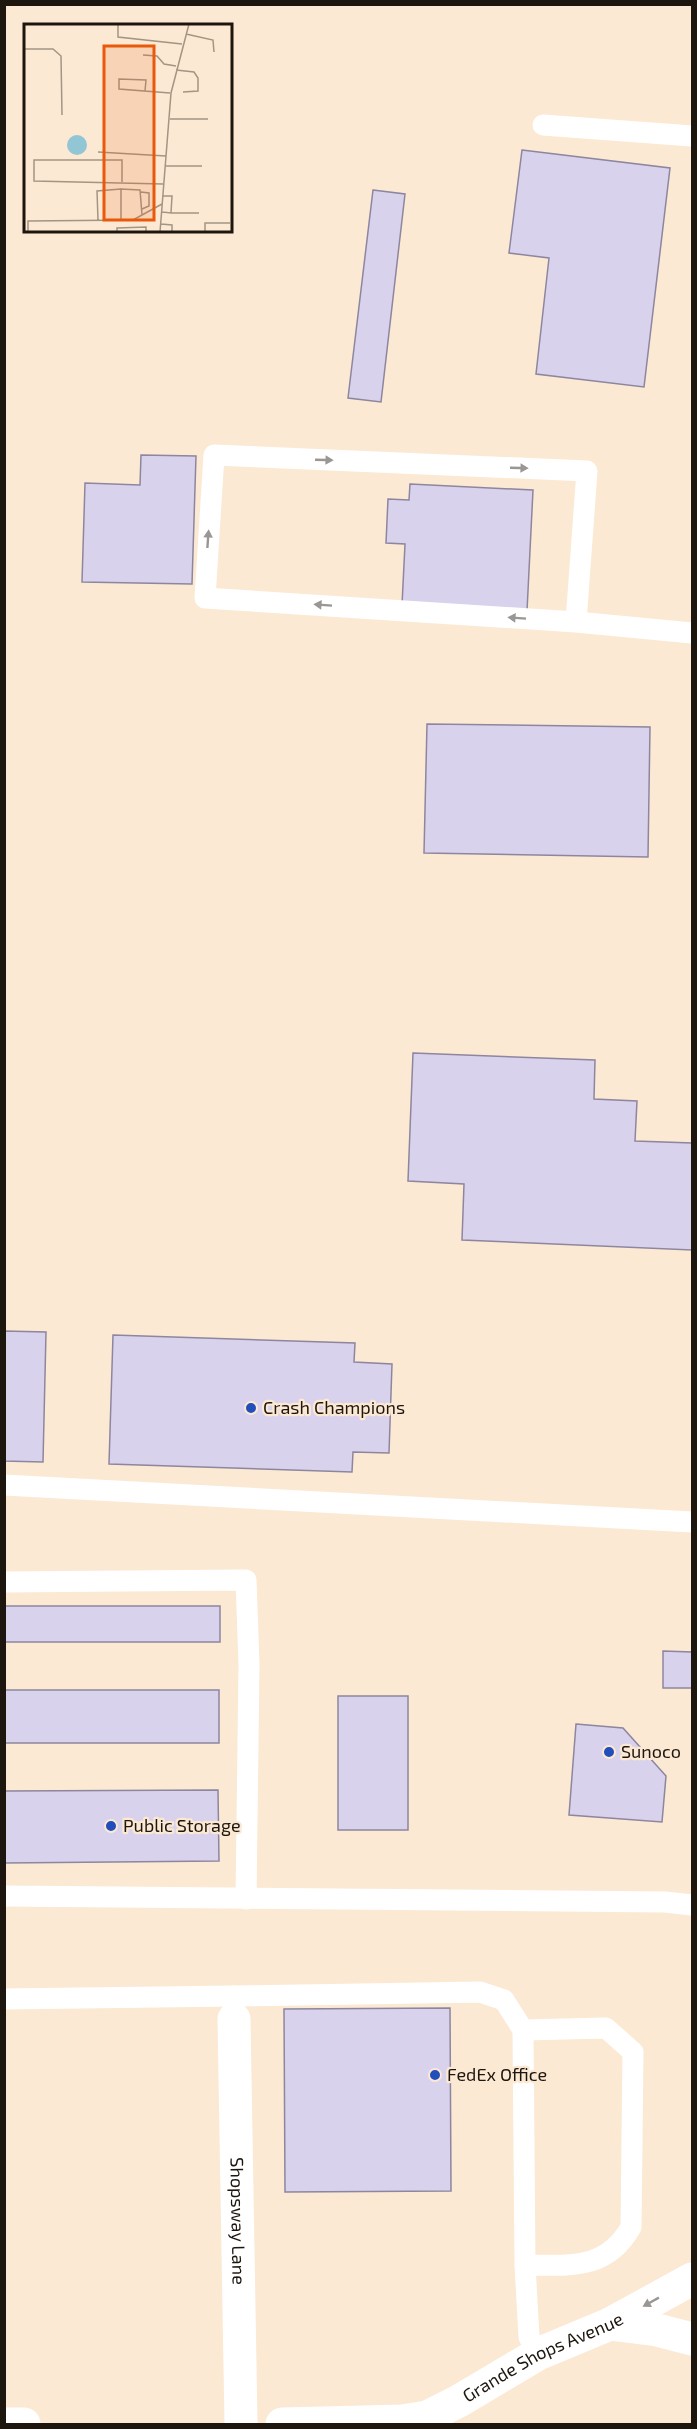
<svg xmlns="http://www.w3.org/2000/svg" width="697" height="2429" font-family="'Exo 2',sans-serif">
  <rect width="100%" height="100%" fill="#fce9d3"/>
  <g fill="#d9d2ec" stroke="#8d869e" stroke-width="1.5">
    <path d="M522,150L670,168L644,387L536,374L549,258L509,253Z"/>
    <path d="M373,190L405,194L381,402L348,398Z"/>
    <path d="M141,455L196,456L192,584L82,582L85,483L140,485Z"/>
    <path d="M410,484L533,490L527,611L402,605L405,544L386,543L388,499L409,500Z"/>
    <path d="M427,724L650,727L648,857L424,853Z"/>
    <path d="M413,1053L595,1060L594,1099L637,1101L635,1141L692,1143V1250L462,1240L464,1184L408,1181Z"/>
    <path d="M4,1331L46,1332L43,1462L4,1461Z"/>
    <path d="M113,1335L355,1343L354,1362L392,1364L389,1453L353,1452L352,1472L109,1464Z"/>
    <rect x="4" y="1606" width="216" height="36"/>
    <path d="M663,1651L692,1652V1688H663Z"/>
    <rect x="4" y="1690" width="215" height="53"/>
    <rect x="338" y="1696" width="70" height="134"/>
    <path d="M576,1724L623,1728L666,1776L662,1822L569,1815Z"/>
    <path d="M218,1790L219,1861L4,1863V1791Z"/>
    <path d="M450,2008L451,2191L285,2192L284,2009Z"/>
  </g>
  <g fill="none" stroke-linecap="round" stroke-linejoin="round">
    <g stroke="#fff" stroke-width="21">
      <path d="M543,125L692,136"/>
      <path d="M576,622L587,471L214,455L205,598L576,622L692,633"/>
      <path d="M4,1485L692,1522"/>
      <path d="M4,1582L246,1580L249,1664L246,1899"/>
      <path d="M4,1896L665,1902L692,1905"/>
      <path d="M4,1999L234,1996"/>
      <path d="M234,2019V1996L480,1992L504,2000L523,2030L525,2265L529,2337L538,2354"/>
      <path d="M523,2030L606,2028L633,2052L631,2227C606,2271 569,2265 525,2265"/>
    </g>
    <g stroke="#fff" stroke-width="33">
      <path id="s1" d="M234,2019L241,2424"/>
      <path d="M610,2324L657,2330L692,2339"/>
      <path d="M4,2424H24"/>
      <path id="s2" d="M282,2424L402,2421L427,2417L459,2401L538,2354L610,2324L692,2279"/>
    </g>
  </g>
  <defs><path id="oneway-solid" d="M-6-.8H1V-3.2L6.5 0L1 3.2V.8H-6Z" transform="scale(1.5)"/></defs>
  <g fill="#999693">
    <use href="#oneway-solid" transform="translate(324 460) rotate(2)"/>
    <use href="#oneway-solid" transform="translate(519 468) rotate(2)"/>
    <use href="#oneway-solid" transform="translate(208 539) rotate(-86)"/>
    <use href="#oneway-solid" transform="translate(323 605) rotate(-176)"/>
    <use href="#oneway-solid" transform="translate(517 618) rotate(-176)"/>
    <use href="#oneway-solid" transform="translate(651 2302) rotate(151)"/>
  </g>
  <g fill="#214ebb" stroke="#fce9d3" stroke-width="2">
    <circle cx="251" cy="1408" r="6"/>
    <circle cx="609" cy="1752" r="6"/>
    <circle cx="111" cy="1826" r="6"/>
    <circle cx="435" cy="2075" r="6"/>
  </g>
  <g text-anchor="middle" stroke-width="4.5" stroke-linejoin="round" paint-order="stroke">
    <g font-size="18" fill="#1d160e" stroke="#fce9d3" text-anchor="start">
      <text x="263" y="1414">Crash Champions</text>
      <text x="621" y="1758">Sunoco</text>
      <text x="123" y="1832">Public Storage</text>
      <text x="447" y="2081">FedEx Office</text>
    </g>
    <g font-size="18" fill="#1d160e" stroke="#fce9d3">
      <text dy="6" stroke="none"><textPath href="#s1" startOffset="202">Shopsway Lane</textPath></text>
      <text dy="6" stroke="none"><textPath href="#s2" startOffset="276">Grande Shops Avenue</textPath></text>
    </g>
  </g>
  <g transform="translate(24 24)">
    <rect width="208" height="208" fill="#fce9d3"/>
    <path d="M43 121a10 10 0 1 1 20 0a10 10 0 1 1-20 0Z" fill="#92c6d5"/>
    <path fill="none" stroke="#a39584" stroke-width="1.5" d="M94,0V13L158,20M162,10L189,16L190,28M0,25H29L37,32L38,91M119,31L133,32L140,40L152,42M152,46L170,48L174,54V67L159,68M121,67L122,56L95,55V65L146,69M146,95H184M74,128L142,132M142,142H178M98,158V136H10V157L139,160M117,168L125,169V182L118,185M138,188L147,189L148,172H139M147,189H175M74,196L73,167L97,165M97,196V165L116,166L118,191M137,200L148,201V208M4,208V197L109,196L138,180M93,208V204L122,203V208M136,208L147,69L165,0M181,208V199H206"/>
    <path fill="#e8590c" fill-opacity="0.15" stroke="#e8590c" stroke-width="3" d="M80,22H130V196H80Z"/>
    <rect width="208" height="208" fill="none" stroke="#1d160e" stroke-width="3"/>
  </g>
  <rect width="697" height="2429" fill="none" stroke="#1d160e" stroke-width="12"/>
</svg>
